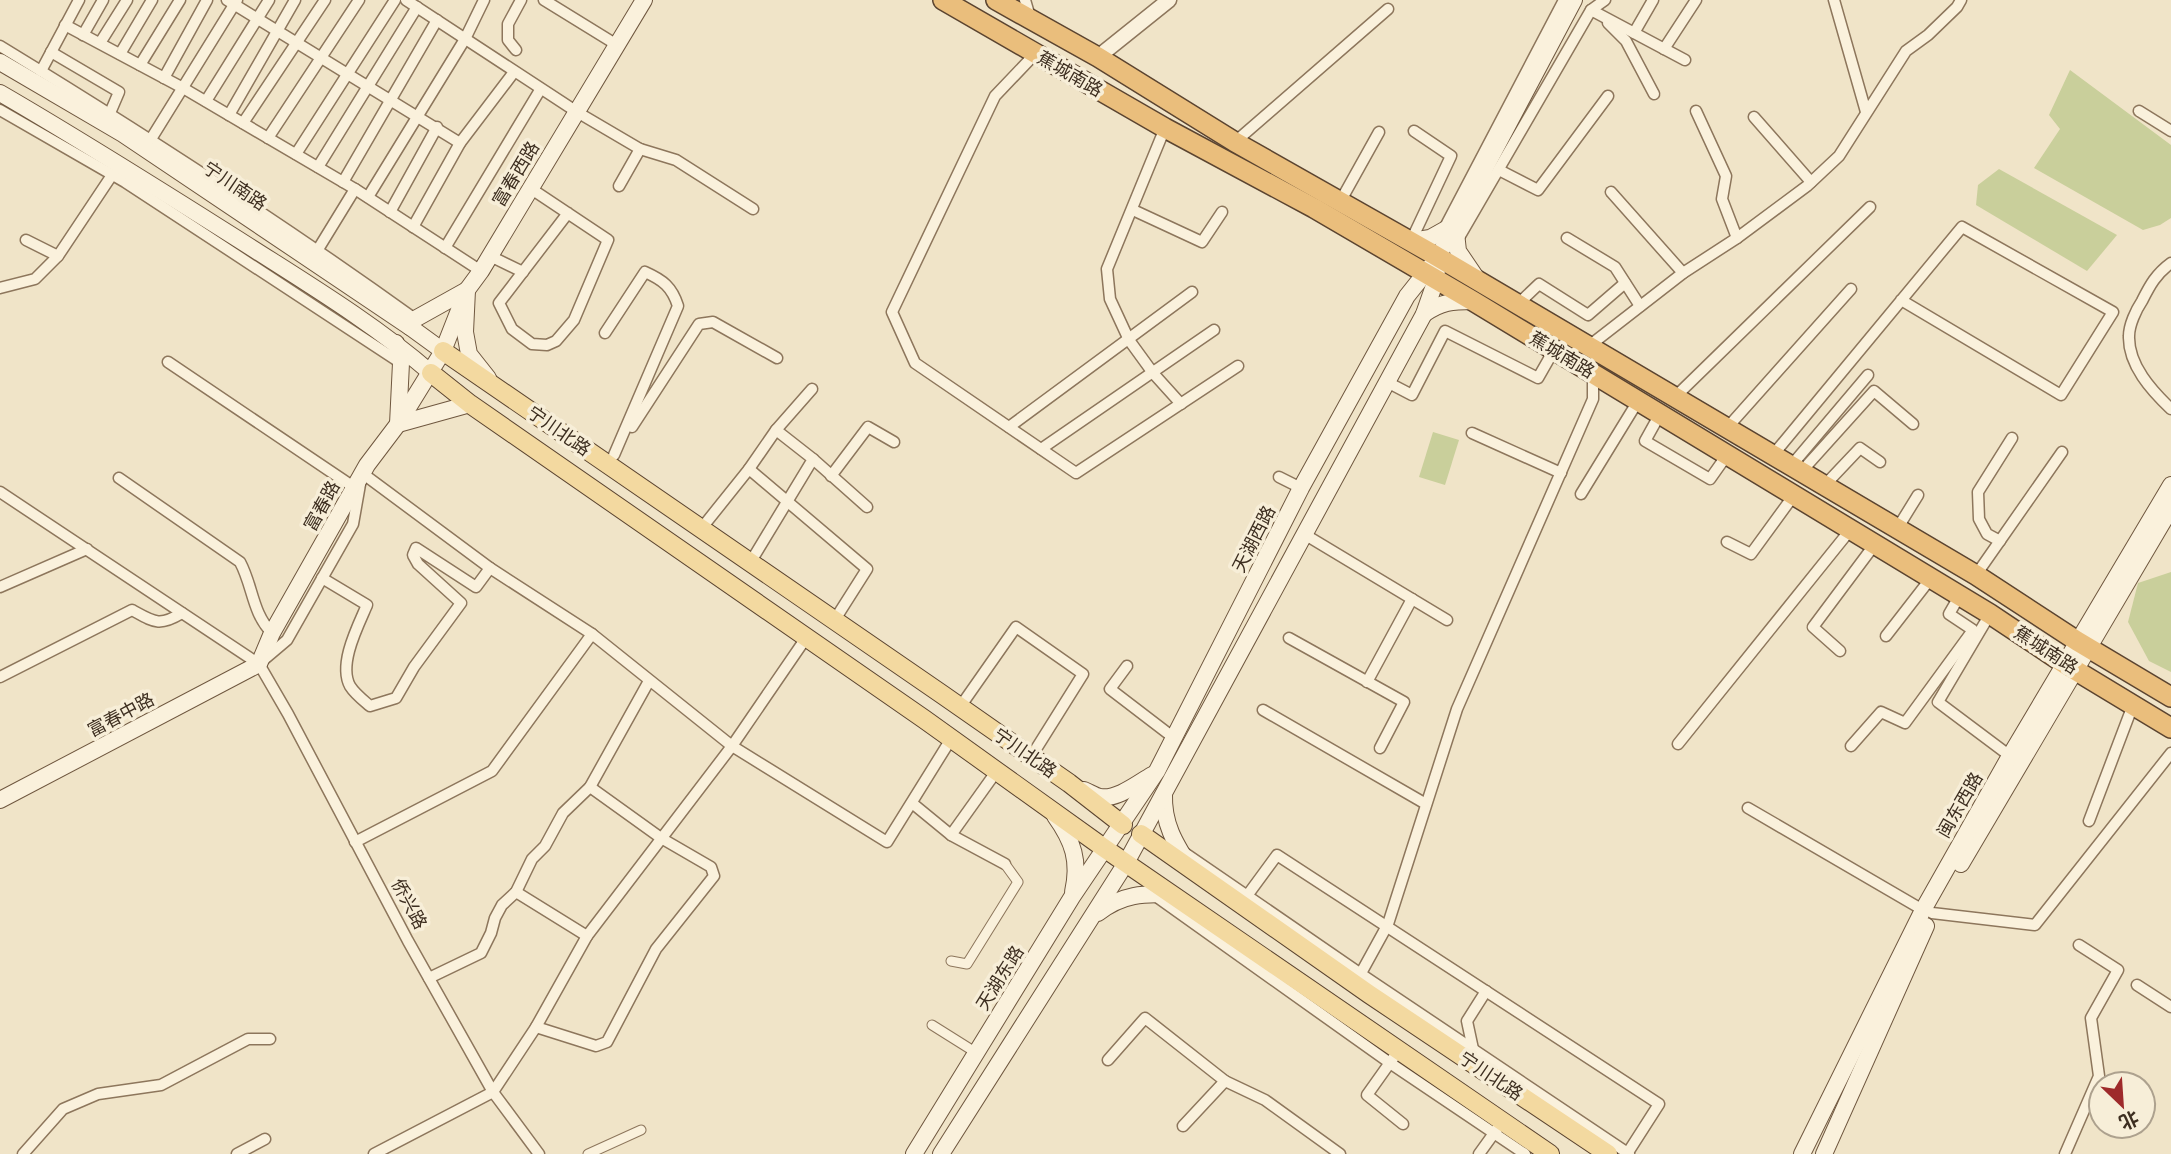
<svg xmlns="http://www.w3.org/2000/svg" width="2171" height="1154" font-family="'Libre Baskerville','Noto Sans SC',serif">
  <rect width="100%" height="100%" fill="#f0e4c8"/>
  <g fill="#c9cf9b">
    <path d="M2070,70L2171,145V218L2160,225L2143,230L2034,168L2060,129L2049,115Z"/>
    <path d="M1999,169L2117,235L2087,271L1976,205L1978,185Z"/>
    <path d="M1433,432L1459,440L1445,485L1419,477Z"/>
    <path d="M2171,572V672L2149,661L2128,622L2138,583Z"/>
  </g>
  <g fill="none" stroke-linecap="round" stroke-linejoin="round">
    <defs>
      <g id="pedestrian">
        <path d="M951,961L967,964L1018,882L1005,864"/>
        <path d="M932,1025L975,1052"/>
        <path d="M588,1154L641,1130"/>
      </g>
      <g id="minor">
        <path d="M227,0L460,143"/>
        <path d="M406,0L577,112L640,149L676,160L753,209"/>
        <path d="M544,0L617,45"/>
        <path d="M1025,0L1030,17"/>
        <path d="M1834,0L1866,112"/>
        <path d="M1591,10L1605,0"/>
        <path d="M1608,23L1626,41L1654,94"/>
        <path d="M65,25L183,88L355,189L481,271"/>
        <path d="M1634,33L1653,0"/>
        <path d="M83,35L103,0"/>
        <path d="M100,43L127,0"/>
        <path d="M0,46C141,132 280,222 415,319"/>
        <path d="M1664,49L1696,0"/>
        <path d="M516,50L508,40V24L521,0"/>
        <path d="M51,52L119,92L110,113"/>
        <path d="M120,54L152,0"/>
        <path d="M1035,54L995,96L892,312L915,363L1076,473L1238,366"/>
        <path d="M140,65L180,0"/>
        <path d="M41,71L79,0"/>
        <path d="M164,78L207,0"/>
        <path d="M206,101L269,0"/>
        <path d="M0,110L125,182L401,363"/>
        <path d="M1696,111L1726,176L1722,199L1737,238"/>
        <path d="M2139,111L2171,131"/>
        <path d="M229,115L295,0"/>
        <path d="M1754,117L1811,182"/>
        <path d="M243,123L325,0"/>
        <path d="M1165,128L1107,269L1110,299L1129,340L1153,373L1181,404"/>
        <path d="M268,138L359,0"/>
        <path d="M151,139L237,0"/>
        <path d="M1235,142L1388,9"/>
        <path d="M296,154L395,0"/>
        <path d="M318,167L417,7"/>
        <path d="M1499,170L1538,190L1608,96"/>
        <path d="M343,182L437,20"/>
        <path d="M619,186L640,149"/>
        <path d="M530,188L608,240L574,320L556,341L547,345L532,344L512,329L499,303L568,213"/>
        <path d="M1611,192L1683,273"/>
        <path d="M368,197L465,39L484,0"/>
        <path d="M1340,202L1379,132"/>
        <path d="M1133,210L1202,242L1222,212"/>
        <path d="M390,212L437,127"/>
        <path d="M413,227L460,143L514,72"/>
        <path d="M1444,229L1564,0"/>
        <path d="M1567,238L1615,267L1640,306"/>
        <path d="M1411,241L1451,156L1414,131"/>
        <path d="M1457,241L1591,10L1685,60"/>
        <path d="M445,248L540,90"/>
        <path d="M317,251L355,189"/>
        <path d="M58,256L112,175"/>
        <path d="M490,256L523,272"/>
        <path d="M2171,263C2156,274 2150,285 2142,301C2136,310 2129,325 2129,336C2128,365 2152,391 2171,409"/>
        <path d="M0,288L35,279L58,256L26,240"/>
        <path d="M1518,304L1539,284L1588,315L1625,283"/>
        <path d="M605,333L645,272C663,280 672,287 678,306L614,455"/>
        <path d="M1589,346L1683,273L1737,238L1807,186L1839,156L1906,51L1928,35L1957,7L1961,0"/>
        <path d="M168,362L355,488"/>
        <path d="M1387,382L1412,395L1445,331L1538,378L1554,350"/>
        <path d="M1675,397L1870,207"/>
        <path d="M1660,414L1645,441L1710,479L1727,455"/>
        <path d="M632,427L699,324L713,322L777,358"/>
        <path d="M1009,427L1192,292"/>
        <path d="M1727,428L1851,289"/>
        <path d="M776,430L812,389"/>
        <path d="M1472,433L1561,473"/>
        <path d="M1041,449L1214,330"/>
        <path d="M1773,455L1962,227L2113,312L2061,395L1901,300"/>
        <path d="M813,459L867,507"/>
        <path d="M1791,466L1868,375"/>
        <path d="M749,469L776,430L813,459L750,563"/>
        <path d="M1801,472L1874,391L1913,424"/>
        <path d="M831,476L868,427L894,442"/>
        <path d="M1279,477L1301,488"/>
        <path d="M119,478L240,562C253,586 252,613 272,633"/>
        <path d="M1824,486L1860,448L1880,462"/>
        <path d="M0,492L259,664L288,714L408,941L493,1092L539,1154"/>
        <path d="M1581,494L1638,401"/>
        <path d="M701,529L749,469L867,569L834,621"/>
        <path d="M1897,529L1918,495"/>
        <path d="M1304,534L1447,620"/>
        <path d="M2000,541L1987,534L1979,519L1978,492L2012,438"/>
        <path d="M1727,542L1751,554L1794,495"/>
        <path d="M1976,575L2062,452"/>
        <path d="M322,578L367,605C358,626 338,664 350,686C355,694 363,700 370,706L396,698L414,667L461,603L418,564L413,555L416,548L476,587L490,568"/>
        <path d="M0,587L87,549"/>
        <path d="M1990,614L1938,702L2010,756"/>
        <path d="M1886,636L1931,578"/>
        <path d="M1289,638L1404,702L1380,748"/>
        <path d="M1840,651L1813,627L1875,544"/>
        <path d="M261,662L287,640L353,524L362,473L490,568L592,634L732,746L887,842L951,739"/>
        <path d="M1127,666L1110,689L1174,738"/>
        <path d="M0,677L132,610C154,622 159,627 182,613"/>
        <path d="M1367,682L1412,599"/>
        <path d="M960,707L1016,627L1083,674L1031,757"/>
        <path d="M1263,710L1426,804"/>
        <path d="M1678,744L1851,529"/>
        <path d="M1851,746L1881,712L1905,723L1973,630L1949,614L1960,595"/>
        <path d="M912,803L951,835L1005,864"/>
        <path d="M1748,808L1923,910"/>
        <path d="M2089,821L2133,705"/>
        <path d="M951,835L996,772"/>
        <path d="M355,842L492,771L592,634"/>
        <path d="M1182,851L1361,974L1629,1154"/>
        <path d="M516,892L587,936"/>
        <path d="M1154,895L1390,1063L1525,1154"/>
        <path d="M1241,904L1277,855L1659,1104L1627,1154"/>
        <path d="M1932,913L2035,925L2171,753"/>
        <path d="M429,978L481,953L491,933L495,918L502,905L516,892L532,859L545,846L563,813L590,787L649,681"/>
        <path d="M1355,984L1388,924L1457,709L1593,399V374"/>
        <path d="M2137,985L2171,1007"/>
        <path d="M536,1027L596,1046L607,1042L656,949L714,876L711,867L661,838L590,787"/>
        <path d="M1473,1049L1467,1021L1486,991"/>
        <path d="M1394,1057L1367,1095L1403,1124"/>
        <path d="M1108,1060L1145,1018L1225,1081"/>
        <path d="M1183,1126L1225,1081L1265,1100L1340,1154"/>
        <path d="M23,1154L63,1109L98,1094L161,1085L248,1039H270"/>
        <path d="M237,1154L265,1139"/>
        <path d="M374,1154L493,1092L536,1027L587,936L732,746L806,638"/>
        <path d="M1479,1154L1497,1129"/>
        <path d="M2065,1154L2099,1076L2091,1018L2118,970L2079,945"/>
      </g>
      <path id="tertiary" d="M1098,57L1169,0"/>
      <g id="secondary">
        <path d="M0,62L123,134L410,327L443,351"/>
        <path d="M0,93C83,141 163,192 244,243C308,284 373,323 431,373"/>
        <path d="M1455,224L1458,251L1477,279"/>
        <path d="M1411,241L1430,238L1455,224"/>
        <path d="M1424,314C1441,302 1452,301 1473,301"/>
        <path d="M410,327L415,319L467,290L465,332L469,354L488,378"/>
        <path d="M396,343L401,363L398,424L470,404"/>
        <path d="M1084,790C1089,792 1095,796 1100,797C1117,800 1138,783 1152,775"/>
        <path d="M1164,794C1163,824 1175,843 1190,867"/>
        <path d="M0,800L259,664L272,633L367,465L398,424L443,351L467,290L481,271L644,0"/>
        <path d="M1055,816C1073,841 1080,861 1073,892"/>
        <path d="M1961,864L2171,508"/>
        <path d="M1098,913C1122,894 1144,893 1173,895"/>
        <path d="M914,1154L1072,897L1157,771L1301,488L1407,296L1438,257L1574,0"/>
        <path d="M941,1154L1126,863L1424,314L1436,280L1437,269"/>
        <path d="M1802,1154L1923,910L2010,756L2171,485"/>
        <path d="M1824,1154L1926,926"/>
      </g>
      <g id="primary">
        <path d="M443,351L943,695L1069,783L1123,825"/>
        <path d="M431,373L470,404L924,719L1104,848L1550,1154"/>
        <path d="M1141,834L1369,994L1608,1154"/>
      </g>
      <g id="trunk">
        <path d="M943,0L1165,128L1314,208L1473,301L1990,614L2065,664L2171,728"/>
        <path d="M996,0L1098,57L1235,142L1431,253L1976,575L2077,641L2171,697"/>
      </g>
    </defs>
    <use href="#pedestrian" stroke="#8d765c" stroke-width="11"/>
    <use href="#minor" stroke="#8d765c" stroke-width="13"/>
    <use href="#tertiary" stroke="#8d765c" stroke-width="17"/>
    <use href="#secondary" stroke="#6f573f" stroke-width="18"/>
    <use href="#primary" stroke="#5b4430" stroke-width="20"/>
    <use href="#trunk" stroke="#5b4430" stroke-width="22"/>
    <use href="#pedestrian" stroke="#faf1dc" stroke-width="9"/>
    <use href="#minor" stroke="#faf1dc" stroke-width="10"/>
    <use href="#tertiary" stroke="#faf1dc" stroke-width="14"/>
    <use href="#secondary" stroke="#faf1dc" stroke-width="16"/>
    <use href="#primary" stroke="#f3d9a0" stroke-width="18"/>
    <use href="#trunk" stroke="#eabe7c" stroke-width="19"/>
  </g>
  <g text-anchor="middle" stroke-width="7" stroke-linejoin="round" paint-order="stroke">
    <g font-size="18" fill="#3d2e20" stroke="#f7eed8">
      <text transform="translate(1070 74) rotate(30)" y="6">蕉城南路</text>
      <text transform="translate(516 174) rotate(-59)" y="6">富春西路</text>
      <text transform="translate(235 186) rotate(34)" y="6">宁川南路</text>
      <text transform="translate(1562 355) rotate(31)" y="6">蕉城南路</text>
      <text transform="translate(559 431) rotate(35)" y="6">宁川北路</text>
      <text transform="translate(322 506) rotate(-61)" y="6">富春路</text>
      <text transform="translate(1254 539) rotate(-63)" y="6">天湖西路</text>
      <text transform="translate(2046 650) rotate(33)" y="6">蕉城南路</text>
      <text transform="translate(121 715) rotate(-28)" y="6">富春中路</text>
      <text transform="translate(1025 753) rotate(35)" y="6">宁川北路</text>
      <text transform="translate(1960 805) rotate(-60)" y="6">闽东西路</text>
      <text transform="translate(409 904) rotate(62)" y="6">侨兴路</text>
      <text transform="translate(1000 978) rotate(-58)" y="6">天湖东路</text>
      <text transform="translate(1491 1076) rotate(34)" y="6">宁川北路</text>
    </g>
  </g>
  <g transform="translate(2122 1105) rotate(155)"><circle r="33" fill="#f7eed8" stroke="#ada18e" stroke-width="2"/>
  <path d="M0-5L12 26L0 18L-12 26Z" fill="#9e2a2b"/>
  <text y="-10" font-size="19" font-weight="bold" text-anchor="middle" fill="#3d2e20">北</text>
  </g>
</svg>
